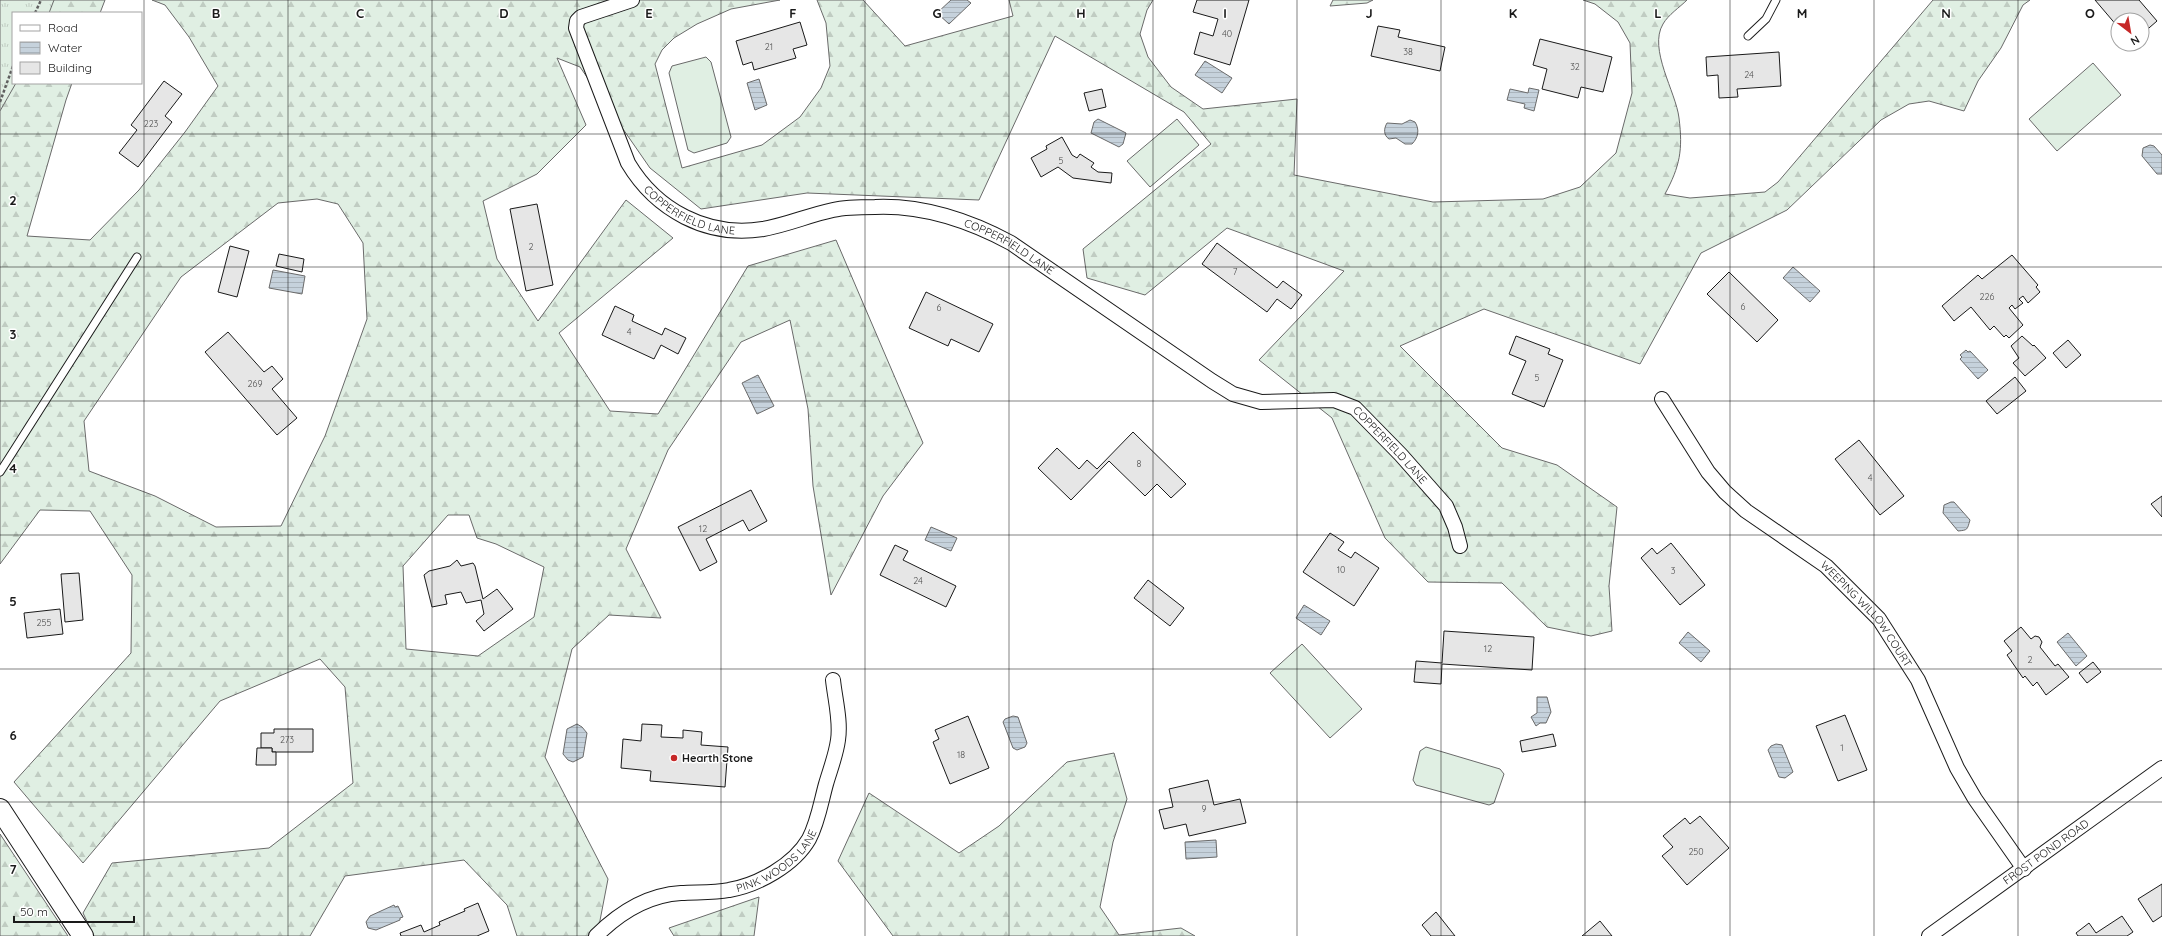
<svg xmlns="http://www.w3.org/2000/svg" width="2162" height="936" font-family="Quicksand,sans-serif">
  <defs>
    <pattern id="grass-tufts" width="24" height="20" patternUnits="userSpaceOnUse"><rect width="24" height="20" fill="#e0efe3"/><path d="M3 7l-1-3M5 7V3M7 7l1-3M15 17l-1-3M17 17v-4M19 17l1-3" fill="none" stroke="#c0ccc2"/></pattern>
    <pattern id="forest-firs" width="22" height="20" patternUnits="userSpaceOnUse"><rect width="22" height="20" fill="#e0efe3"/><path d="M5 1l3.5 6h-7zM16 11l3.5 6h-7z" fill="#c0ccc2"/></pattern>
    <pattern id="water-rules" width="6" height="5" patternUnits="userSpaceOnUse"><rect width="6" height="5" fill="#c6d2dc"/><path d="M0 2.5h6" fill="none" stroke="#aab4bc"/></pattern>
  </defs>
  <rect width="100%" height="100%" fill="#fff"/>
  <path fill="url(#grass-tufts)" stroke="#6a6a6a" d="M0,0H74L69,13H13V83H42L0,194Z"/>
  <g fill="url(#forest-firs)" stroke="#6a6a6a" fill-rule="evenodd">
    <path d="M54,0H105L100,13H49Z"/>
    <path d="M152,0H780L731,9L697,24L674,38L662,50L655,64L682,168L762,145L800,117L821,88L830,66L826,23L817,0H863L905,46L1013,16L1009,0H1153L1147,10L1140,34L1148,57L1171,87L1203,109L1297,99L1294,175L1433,202L1543,199L1580,187L1616,153L1632,93L1630,43L1618,22L1595,4L1583,0H1687C1680,7 1668,15 1663,24C1648,49 1676,92 1679,118C1683,150 1680,166 1665,194L1690,198L1765,192L1778,182L1933,0H2030L2023,5L2001,48L1978,81L1964,111L1929,101L1909,104L1881,120L1787,210L1701,253L1640,364L1484,309L1400,346L1502,448L1557,465L1617,507L1609,586L1612,631L1591,636L1547,627L1502,583L1428,582L1385,538L1332,418L1259,360L1344,271L1227,228L1145,295L1087,278L1083,249L1211,144L1184,112L1055,36L979,200L807,193L701,209L650,168L580,67L557,58L586,125L537,174L483,201L497,259L538,321L626,200L673,238L559,333L610,411L658,414L748,266L836,240L923,443L883,496L831,595L813,486L808,409L790,320L741,342L668,450L626,549L661,618L609,615L572,649L545,757L608,879L597,936H517L507,905L464,860L345,876L310,936H94L83,913L112,863L269,848L353,783L345,687L320,659L220,701L83,863L14,782L131,653L132,575L90,511L40,510L0,564V111L16,83H72L66,100L27,236L90,240L139,190L185,132L218,86L189,37L165,5ZM317,199L338,204L363,243L367,319L325,436L281,526L216,527L155,496L89,471L84,421L181,277L278,203ZM448,515H469L477,538L496,544L544,567L534,617L478,656L406,649L403,566Z"/>
    <path d="M1333,0H1373L1367,3L1330,6Z"/>
    <path d="M1114,753L1127,799L1113,842L1100,907L1119,935L1181,928L1195,936H893L838,861L869,793L959,853L999,826L1067,762Z"/>
    <path d="M0,834L68,936H0Z"/>
    <path d="M759,897L754,936H674L669,928Z"/>
  </g>
  <g fill="#e0efe3" stroke="#6a6a6a">
    <path d="M706,57L711,62L731,137L727,143L694,153L688,150L669,73L672,66Z"/>
    <path d="M2093,63L2121,95L2057,151L2029,119Z"/>
    <path d="M1177,119L1199,145L1150,187L1127,161Z"/>
    <path d="M1302,644L1362,709L1330,738L1270,673Z"/>
    <path d="M1426,747L1500,769L1504,774L1494,803L1489,805L1416,785L1413,780L1420,751Z"/>
  </g>
  <g fill="url(#water-rules)" stroke="#6a6a6a">
    <path d="M951,0H967L971,3L949,24L937,13Z"/>
    <path d="M1205,61L1232,78L1222,93L1195,75Z"/>
    <path d="M759,79L767,105L755,110L747,83Z"/>
    <path d="M1529,88L1539,90L1534,111L1524,108L1525,104L1507,100L1510,89L1528,93Z"/>
    <path d="M1098,119L1126,133L1123,144L1119,147L1091,133L1094,122Z"/>
    <path d="M1410,120L1415,122C1420,130 1418,138 1412,144H1405L1396,138L1389,139C1383,135 1384,128 1387,123L1402,124Z"/>
    <path d="M2150,145L2154,146L2162,155V174H2157L2142,156L2143,148Z"/>
    <path d="M1793,267L1820,291L1810,302L1783,278Z"/>
    <path d="M273,270L305,276L302,294L269,288Z"/>
    <path d="M1966,350L1968,352L1970,351L1988,370L1978,379L1960,359L1962,357L1960,355Z"/>
    <path d="M758,375L774,406L757,414L742,383Z"/>
    <path d="M1951,502H1954L1970,520C1967,530 1968,530 1958,531L1943,513L1944,505Z"/>
    <path d="M931,527L957,538L951,551L925,540Z"/>
    <path d="M1304,605L1330,621L1321,635L1296,618Z"/>
    <path d="M1688,632L1710,651L1701,662L1679,643Z"/>
    <path d="M2068,633L2087,656L2076,666L2057,642Z"/>
    <path d="M1537,697H1547L1551,712L1546,723H1540L1536,726L1531,717L1537,713Z"/>
    <path d="M1013,716L1018,717L1027,743L1025,747L1017,750L1013,748L1003,722L1005,719Z"/>
    <path d="M577,724L582,727L587,733L583,757L573,762L568,760L563,754L567,729Z"/>
    <path d="M1776,744L1782,745L1793,772L1785,778L1779,777L1768,750L1771,746Z"/>
    <path d="M1216,840L1217,857L1186,859L1185,842Z"/>
    <path d="M394,905L395,907L398,906L403,917L400,918V920L376,930L368,928L366,922L370,916Z"/>
  </g>
  <g fill="#e6e6e6" stroke="#1a1a1a">
    <path d="M1197,0H1249L1230,65L1194,54L1200,32L1213,36L1218,19L1193,12Z"/>
    <path d="M2095,0H2139L2157,21L2142,34V20H2118V27Z"/>
    <path d="M800,22L807,45L793,49L796,58L754,70L752,62L743,65L736,41Z"/>
    <path d="M1378,26L1400,30L1398,37L1445,47L1440,71L1371,56Z"/>
    <path d="M1540,39L1612,57L1603,92L1581,87L1578,98L1542,89L1547,69L1533,65Z"/>
    <path d="M1779,52L1781,86L1737,89L1738,97L1719,98L1718,75L1707,76L1706,57Z"/>
    <path d="M164,81L182,94L165,116L172,122L138,167L119,153L137,130L131,125Z"/>
    <path d="M1102,89L1106,107L1089,111L1084,93Z"/>
    <path d="M1062,137L1072,155L1077,158L1080,154L1094,163L1091,167L1098,172L1112,173L1111,183L1073,178L1058,167L1041,177L1031,158L1047,149L1046,146Z"/>
    <path d="M537,204L553,285L526,291L510,209Z"/>
    <path d="M1217,243L1277,288L1283,281L1302,295L1291,309L1277,299L1267,312L1202,264Z"/>
    <path d="M230,246L249,251L237,297L218,292Z"/>
    <path d="M279,254L304,259L302,272L276,266Z"/>
    <path d="M2012,255L2038,285L2036,287L2040,292L2028,303L2023,296L2019,299L2023,303L2015,309L2012,305L2009,308L2023,325L2009,338L2006,335L2004,337L1994,326L1990,330L1971,307L1954,321L1942,306L1978,275L1982,279Z"/>
    <path d="M1729,272L1778,320L1757,342L1707,294Z"/>
    <path d="M926,292L993,324L979,352L951,339L948,346L909,328Z"/>
    <path d="M615,306L634,315L632,321L662,335L665,328L686,338L678,354L661,345L654,359L602,335Z"/>
    <path d="M228,332L264,372L272,366L283,379L272,389L297,418L277,435L205,352Z"/>
    <path d="M1516,336L1550,349L1548,354L1563,360L1544,407L1512,394L1526,361L1509,354Z"/>
    <path d="M2022,336L2033,346L2034,345L2046,358L2025,376L2013,363L2019,358L2011,346Z"/>
    <path d="M2068,340L2081,355L2066,368L2053,353Z"/>
    <path d="M2015,377L2026,391L1997,414L1986,401Z"/>
    <path d="M1133,432L1186,484L1171,498L1157,484L1145,496L1109,461L1071,500L1038,468L1057,448L1079,469L1087,460L1097,469Z"/>
    <path d="M1859,440L1904,496L1880,515L1835,459Z"/>
    <path d="M751,490L767,521L749,531L743,520L706,539L717,562L700,571L678,527Z"/>
    <path d="M2162,496V517L2151,504Z"/>
    <path d="M1330,533L1344,542L1338,550L1351,558L1355,552L1379,568L1354,606L1303,572Z"/>
    <path d="M1671,543L1705,585L1680,605L1641,558L1652,548L1657,554Z"/>
    <path d="M895,545L908,551L903,560L956,586L946,607L880,575Z"/>
    <path d="M457,560L461,566L473,563L475,566L483,599L497,589L513,609L484,631L476,621L484,614L481,600L466,603L461,592L445,595L447,604L432,607L424,575L429,571L450,566Z"/>
    <path d="M79,573L83,620L65,622L61,574Z"/>
    <path d="M1148,580L1184,608L1170,626L1134,598Z"/>
    <path d="M60,609L63,634L27,638L24,613Z"/>
    <path d="M2021,627L2031,639L2035,636L2039,637L2042,642L2040,647L2055,666L2058,664L2069,677L2046,695L2037,682L2033,686L2025,676L2023,678L2007,655L2012,651L2004,641Z"/>
    <path d="M1444,631L1534,637L1532,670L1442,664L1441,684L1414,682L1416,661L1442,663Z"/>
    <path d="M2093,662L2101,672L2087,683L2079,673Z"/>
    <path d="M1845,715L1867,770L1838,781L1816,726Z"/>
    <path d="M968,716L989,768L950,784L933,742L939,739L935,730Z"/>
    <path d="M642,724L662,725L661,737L683,738V730L702,732L701,745L728,747L725,787L650,781L651,771L621,768L623,739L641,741Z"/>
    <path d="M274,729H313V752H272V748H261V733H274Z"/>
    <path d="M1553,734L1556,746L1522,752L1520,741Z"/>
    <path d="M257,748H272V752H276V765H256Z"/>
    <path d="M1208,780L1214,805L1240,799L1246,823L1189,836L1186,824L1164,829L1159,810L1173,807L1169,789Z"/>
    <path d="M1700,816L1729,848L1687,885L1662,856L1673,847L1663,836L1685,818L1690,824Z"/>
    <path d="M2162,884V916L2153,922L2138,899Z"/>
    <path d="M478,903L489,931L477,936H401L400,933L421,925L424,932L440,925L439,922L465,911L464,909Z"/>
    <path d="M1436,912L1455,936H1431L1422,925Z"/>
    <path d="M2122,916L2133,932L2127,936H2078L2076,933L2089,923L2096,933Z"/>
    <path d="M1600,921L1612,936H1582Z"/>
  </g>
  <g fill="none" stroke-linecap="round" stroke-linejoin="round">
    <defs>
      <g id="lane">
        <path d="M1748,36L1766,19L1776,0"/>
        <path d="M0,472L137,257"/>
      </g>
      <g id="street">
        <path id="s1" d="M632,0L581,17L577,21L576,28L628,163C656,210 707,238 763,229C787,225 809,215 833,210C846,207 861,207 875,207C922,205 970,221 1011,243L1212,381L1233,394L1261,402L1334,400L1355,408L1401,455L1446,506L1455,527L1460,546"/>
        <path id="s2" d="M1662,399L1708,472L1725,492L1746,511L1826,566L1879,619L1918,680L1957,768L1975,799L2024,869"/>
        <path id="s3" d="M596,936C619,913 648,895 681,893C696,892 714,893 729,890C758,885 794,865 809,839C818,822 821,802 826,784C830,770 836,755 838,740C841,721 835,699 833,680"/>
        <path id="s4" d="M1929,936L2162,768"/>
      </g>
      <path id="secondary" d="M0,809L83,936"/>
    </defs>
    <use href="#lane" stroke="#1a1a1a" stroke-width="9"/>
    <use href="#street" stroke="#1a1a1a" stroke-width="16"/>
    <use href="#secondary" stroke="#1a1a1a" stroke-width="22"/>
    <g stroke="#5f5f5f" stroke-width="2.5" stroke-dasharray="3 2" stroke-linecap="butt">
      <path d="M35,13L41,0"/>
      <path d="M0,102L13,66"/>
    </g>
    <use href="#lane" stroke="#fff" stroke-width="7"/>
    <use href="#street" stroke="#fff" stroke-width="14"/>
    <use href="#secondary" stroke="#fff" stroke-width="20"/>
  </g>
  <path fill="none" stroke="#1a1a1a" stroke-width="1" stroke-opacity="0.55" d="M144,0V936M288,0V936M432,0V936M577,0V936M721,0V936M865,0V936M1009,0V936M1153,0V936M1297,0V936M1441,0V936M1585,0V936M1730,0V936M1874,0V936M2018,0V936M0,134H2162M0,267H2162M0,401H2162M0,535H2162M0,669H2162M0,802H2162"/>
  <circle fill="#c62828" stroke="#fff" stroke-width="1.5" cx="674" cy="758" r="4"/>
  <g text-anchor="middle" stroke-width="3" stroke-linejoin="round" paint-order="stroke">
    <g font-size="9" fill="#4d4d4d">
      <text x="1227" y="37">40</text>
      <text x="769" y="50">21</text>
      <text x="1408" y="55">38</text>
      <text x="1575" y="70">32</text>
      <text x="1749" y="78">24</text>
      <text x="151" y="127">223</text>
      <text x="1061" y="164">5</text>
      <text x="531" y="250">2</text>
      <text x="1235" y="275">7</text>
      <text x="1987" y="300">226</text>
      <text x="1743" y="310">6</text>
      <text x="939" y="311">6</text>
      <text x="629" y="335">4</text>
      <text x="1537" y="381">5</text>
      <text x="255" y="387">269</text>
      <text x="1139" y="467">8</text>
      <text x="1870" y="481">4</text>
      <text x="703" y="532">12</text>
      <text x="1341" y="573">10</text>
      <text x="1673" y="574">3</text>
      <text x="918" y="584">24</text>
      <text x="44" y="626">255</text>
      <text x="1488" y="652">12</text>
      <text x="2030" y="663">2</text>
      <text x="287" y="743">273</text>
      <text x="1842" y="751">1</text>
      <text x="961" y="758">18</text>
      <text x="1204" y="812">9</text>
      <text x="1696" y="855">250</text>
    </g>
    <g font-size="11" fill="#1a1a1a" stroke="#fff">
      <text dy="4" stroke="none"><textPath href="#s1" startOffset="292">COPPERFIELD LANE</textPath></text>
      <text dy="4" stroke="none"><textPath href="#s1" startOffset="628">COPPERFIELD LANE</textPath></text>
      <text dy="4" stroke="none"><textPath href="#s1" startOffset="1072">COPPERFIELD LANE</textPath></text>
      <text dy="4" stroke="none"><textPath href="#s2" startOffset="301">WEEPING WILLOW COURT</textPath></text>
      <text dy="4" stroke="none"><textPath href="#s4" startOffset="144">FROST POND ROAD</textPath></text>
      <text dy="4" stroke="none"><textPath href="#s3" startOffset="203">PINK WOODS LANE</textPath></text>
    </g>
    <g font-size="11" font-weight="bold" fill="#1a1a1a" stroke="#fff" text-anchor="start">
      <text x="682" y="762">Hearth Stone</text>
    </g>
  </g>
  <g font-size="13" text-anchor="middle" font-weight="bold" fill="#1a1a1a" stroke="#fff" stroke-width="3" stroke-linejoin="round" paint-order="stroke">
    <text x="216" y="18">B</text>
    <text x="360" y="18">C</text>
    <text x="504" y="18">D</text>
    <text x="649" y="18">E</text>
    <text x="793" y="18">F</text>
    <text x="937" y="18">G</text>
    <text x="1081" y="18">H</text>
    <text x="1225" y="18">I</text>
    <text x="1369" y="18">J</text>
    <text x="1513" y="18">K</text>
    <text x="1658" y="18">L</text>
    <text x="1802" y="18">M</text>
    <text x="1946" y="18">N</text>
    <text x="2090" y="18">O</text>
    <text x="13" y="205">2</text>
    <text x="13" y="339">3</text>
    <text x="13" y="473">4</text>
    <text x="13" y="606">5</text>
    <text x="13" y="740">6</text>
    <text x="13" y="874">7</text>
  </g>
  <rect x="12" y="12" width="130" height="72" fill="#ffffff" stroke="#a3a3a3"/>
  <rect x="20" y="25" width="20" height="6" fill="#ffffff" stroke="#a3a3a3"/>
  <text x="48" y="32" font-size="12" fill="#1a1a1a">Road</text>
  <rect x="20" y="42" width="20" height="12" fill="url(#water-rules)" stroke="#a3a3a3"/>
  <text x="48" y="52" font-size="12" fill="#1a1a1a">Water</text>
  <rect x="20" y="62" width="20" height="12" fill="#e6e6e6" stroke="#a3a3a3"/>
  <text x="48" y="72" font-size="12" fill="#1a1a1a">Building</text>
  <g transform="translate(2130 32) rotate(149)"><circle r="19" fill="#ffffff" stroke="#a3a3a3"/>
  <path d="M0-3L7 15L0 10L-7 15Z" fill="#c62828"/>
  <text y="-6" font-size="11" font-weight="bold" text-anchor="middle" fill="#1a1a1a">N</text>
  </g>
  <path d="M14 916v6h120v-6" fill="none" stroke="#1a1a1a" stroke-width="2"/>
  <text x="20" y="916" font-size="12" fill="#1a1a1a" stroke="#ffffff" stroke-width="3" paint-order="stroke">50 m</text>
</svg>
